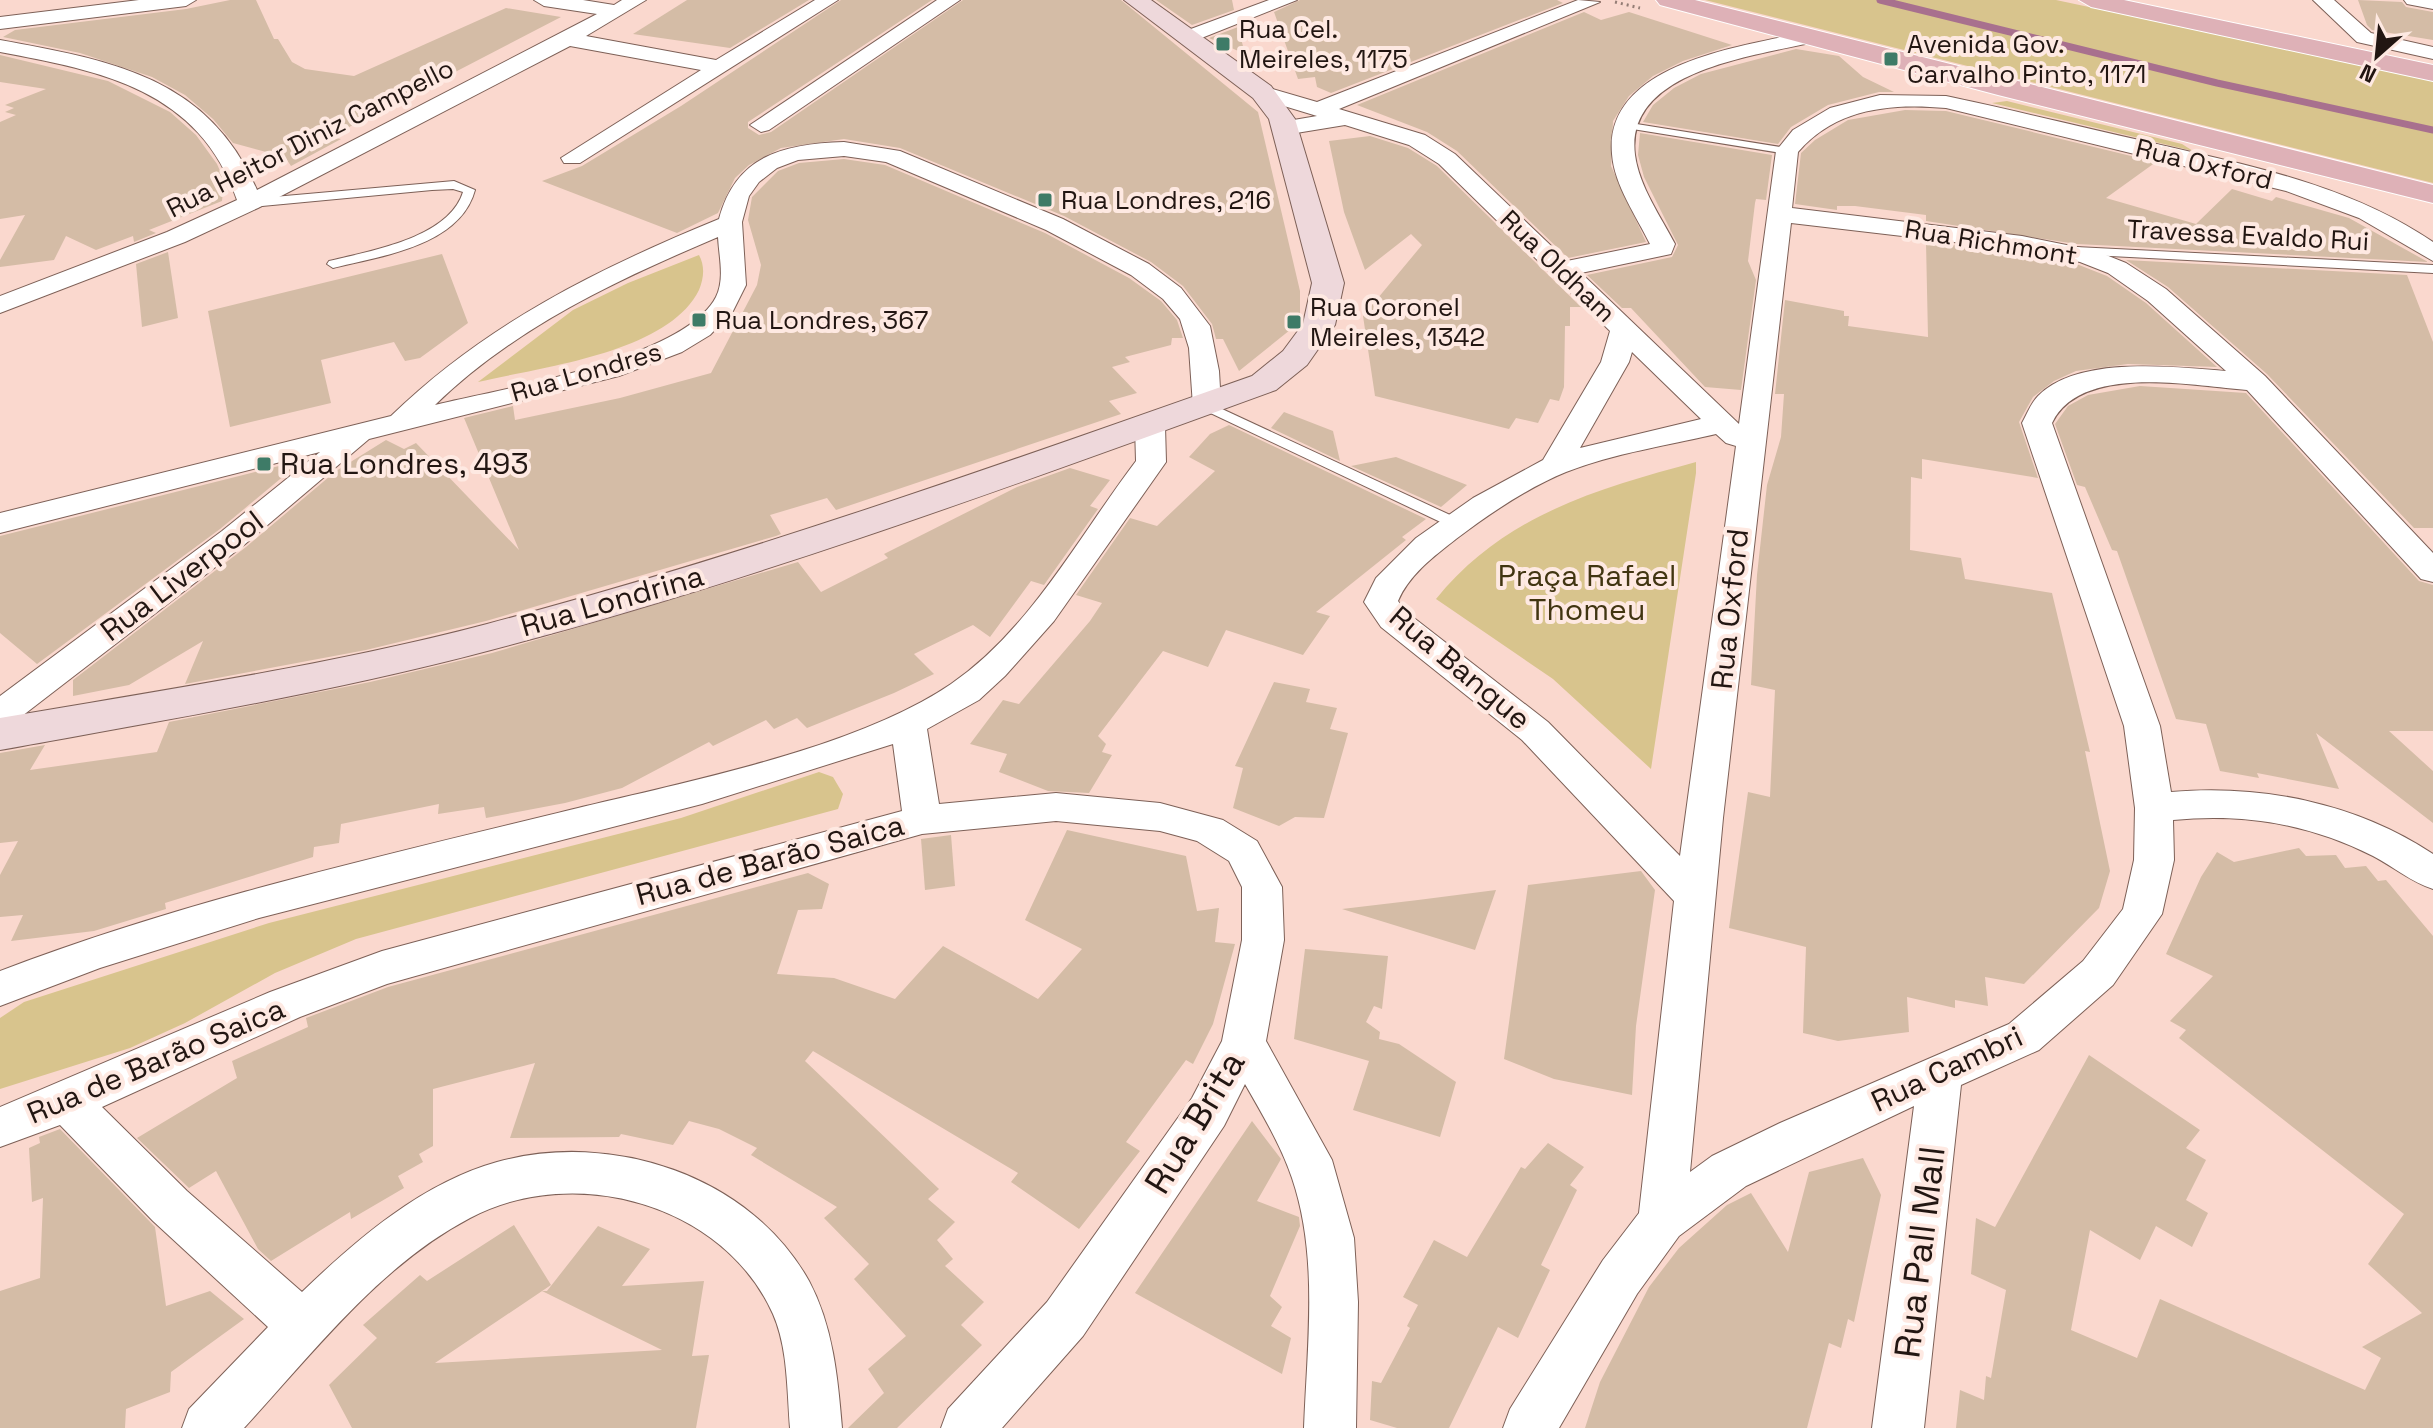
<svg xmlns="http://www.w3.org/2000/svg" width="2433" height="1428" font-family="'Space Grotesk',sans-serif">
  <rect width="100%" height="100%" fill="#fad8ce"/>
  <g fill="#d8c48d">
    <path d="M1705,0H2056L2433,80V183Z"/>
    <path d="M2007,101L2182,144L2193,151L1992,103Z"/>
    <path d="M699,255C705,266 704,278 699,290C668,353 541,367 478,382L573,310L628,283Z"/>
    <path d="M1696,462V473L1651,769L1553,679L1436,599C1504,515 1597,489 1696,462Z"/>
    <path d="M819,772L833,777L843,794L838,809L356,939L275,973L185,1023L130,1048L0,1089V1018L24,1002L269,923L681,818Z"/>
  </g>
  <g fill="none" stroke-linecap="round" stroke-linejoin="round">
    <path stroke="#a8708e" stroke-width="7" d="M1880,0L2217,83L2433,130"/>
  </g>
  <g fill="#d4bca6">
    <path d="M230,0H256L274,39H278L292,62L305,69L354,76L506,8L561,17L330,137L341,139L291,166L285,157L233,143L213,119L185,95L152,77L80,53L3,37L15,30L186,9Z"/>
    <path d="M687,0H809L730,48L633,34Z"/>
    <path d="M841,0H932L748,122V128L759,135L771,132L963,0H1121L1258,112L1300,291V322L1239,371L1223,339H1216L1212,324L1183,286L1151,262L1064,216L900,148L844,139L781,148L749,165L735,178L718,213L677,233L542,181L582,166L681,106Z"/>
    <path d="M1156,0H1232L1234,10L1192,25Z"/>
    <path d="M1300,0H1557L1563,3L1331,93L1317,87L1315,77L1298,79L1274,12Z"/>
    <path d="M2358,0L2402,2L2406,7L2433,12V40L2372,30L2367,25Z"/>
    <path d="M1584,12L1601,20L1629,12L1732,45L1683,61L1653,76L1629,96L1613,121L1611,166L1646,242L1568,258L1457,151L1427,132L1357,105Z"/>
    <path d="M1238,27L1245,54L1209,38Z"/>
    <path d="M1796,49L1839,56L1863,77L1894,92H1879L1828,105L1791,127L1778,144L1643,122L1653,105L1674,88L1701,74Z"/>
    <path d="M0,55L108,81L170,112L196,135L217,164L224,180L222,201L149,230L156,233L134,242L133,236L96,250L66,236L54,260L0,267V260L25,215L0,219V122L16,115L5,112L14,108L5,105L46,89L0,82Z"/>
    <path d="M1905,110L1946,111L2156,162L2106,198L2196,224L2232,189L2272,201L2276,197L2349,218L2428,262L2077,244L1926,221V215L1855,206H1837V210L1795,204L1801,153L1815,140L1848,120Z"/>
    <path d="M1640,133L1772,155L1766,200L1756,199L1755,203L1748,261L1756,280L1741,390L1705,387L1631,308H1622L1587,275L1672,257L1678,245L1644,177L1638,155Z"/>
    <path d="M1370,136L1408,148L1437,166L1581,307H1570V326H1565L1564,387L1559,401L1550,399L1538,423L1516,418L1509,429L1375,396L1363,316L1422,245L1411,234L1365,270L1344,212L1329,141Z"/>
    <path d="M844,159L885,165L1045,233L1129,278L1161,301L1177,320L1183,338H1172L1171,345L1125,357L1130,362L1112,367L1137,393L1109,401L1121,414L836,510L827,498L770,515L781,534L776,536L486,621L366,650L185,684L203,641L129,685L73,696V680L246,547L336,471L386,440L404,449L416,443L519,550L464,418L513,406L515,420L620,398L711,373L757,285L761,265L748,220L752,197L778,171L799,163Z"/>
    <path d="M1926,242L2022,253L2079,265L2107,276L2146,303L2217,367L2128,364L2076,371L2054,381L2033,397L2019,422L2038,478L1922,459V479L1911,477L1910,550L1961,558L1965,579L2052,593L2090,752L2085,751L2110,871L2099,908L2024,984L1985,977L1988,1006L1955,1000V1008L1907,997L1909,1032L1838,1041L1803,1033L1806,947L1729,928L1748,792L1770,797L1775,690L1751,685L1757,575L1767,485L1781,437L1784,394H1775L1785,300L1844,311V316H1849L1848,326L1928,337Z"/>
    <path d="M168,252L178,318L142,327L136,264Z"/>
    <path d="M442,254L468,323L420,358L405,361L394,342L321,360L331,403L230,427L208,311Z"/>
    <path d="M2126,260L2407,275L2433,342V528H2414L2267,374L2168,287Z"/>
    <path d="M2140,386L2246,393L2419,581L2433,585V731H2389L2433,771V823L2316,733L2339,789L2257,773L2259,778L2220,771L2206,724L2176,719L2117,551L2112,550L2085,487L2077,485L2055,424L2068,406L2088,395Z"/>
    <path d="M1284,412L1333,431L1340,461L1271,428Z"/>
    <path d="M1229,425L1426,519L1402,537L1406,540L1316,612L1330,616L1303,655L1226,630L1208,667L1163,651L1098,736L1106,744L1102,752L1112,755L1089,793L1048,791L999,772L1007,754L970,744L1003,700L1019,704L1090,621L1102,603L1076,595L1130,518L1157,526L1215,471L1189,457L1210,434Z"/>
    <path d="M1396,457L1467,485L1441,507L1351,466Z"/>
    <path d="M303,460L220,529L37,664L0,633V536Z"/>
    <path d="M1070,468L1110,480L1090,506L1098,509L1044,585L1031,581L990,637L973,625L914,654L934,674L894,693L807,728L797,718L774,729L766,720L713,746L709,742L622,788L565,803L486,818L484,807L438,814L439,804L341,824L339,843L314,847L313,857L165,903L166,909L94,931L11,941L23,915L0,917V875L18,841L0,843V753L45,745L30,770L157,752L169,722L370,682L492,653L798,562L821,592L888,558L884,554L1017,487Z"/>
    <path d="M1274,682L1310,689L1306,702L1337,708L1330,729L1348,733L1324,818L1295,817L1279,826L1233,808L1243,768L1235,766Z"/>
    <path d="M1067,830L1186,856L1197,911L1219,908L1215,942L1235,944L1213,1024L1193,1064L1186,1060L1126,1142L1140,1151L1079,1229L1011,1182L1018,1173L813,1051L805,1061L939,1189L928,1199L955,1222L937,1240L953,1259L945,1266L984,1302L961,1325L982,1345L897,1428H848L884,1393L868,1369L906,1336L854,1279L869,1264L824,1218L837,1207L751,1155L757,1148L719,1129L689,1121L673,1145L621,1134L619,1137L510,1138L535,1063L433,1089V1146L419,1154L423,1162L398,1176L404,1188L351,1219L350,1212L271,1261L258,1249L216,1171L189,1188L137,1138L237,1078L232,1061L308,1027L306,1018L388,987L808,873L829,884L822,909L798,910L777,974L834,978L895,999L943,946L1038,999L1082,949L1025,920Z"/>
    <path d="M951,835L955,886L925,890L921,839Z"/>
    <path d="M2299,848L2306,856L2336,855L2345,868L2366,866L2378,881L2386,880L2433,936V1428H1956L1960,1390L1984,1400L1986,1376L1991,1378L2006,1290L1971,1274L1976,1218L1995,1227L2089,1055L2200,1130L2186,1148L2206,1160L2186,1200L2208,1213L2192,1247L2156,1226L2140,1260L2090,1230L2071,1330L2137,1358L2160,1299L2365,1390L2381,1358L2362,1347L2422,1313L2368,1264L2404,1214L2179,1038L2186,1030L2170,1021L2213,976L2166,954L2201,877L2217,852L2234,862Z"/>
    <path d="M1641,871L1655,890L1636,1026L1632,1095L1554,1079L1504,1059L1528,885Z"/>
    <path d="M1496,890L1475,950L1342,909L1418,900Z"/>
    <path d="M1305,949L1388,956L1382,1009L1374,1006L1366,1022L1380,1032L1379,1039L1399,1044L1456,1082L1440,1137L1353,1110L1369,1061L1294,1039Z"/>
    <path d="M1252,1121L1281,1159L1257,1201L1299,1217L1300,1226L1270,1296L1282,1307L1271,1326L1291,1338L1282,1374L1135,1293Z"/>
    <path d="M60,1129L155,1227L166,1306L210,1291L244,1319L171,1372L170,1392L126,1409L125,1428H0V1291L40,1278L43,1198L32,1202L29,1148L40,1143L39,1137Z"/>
    <path d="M1548,1143L1584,1167L1570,1185L1577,1190L1541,1265L1550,1270L1518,1338L1498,1327L1449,1428H1397L1370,1420L1372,1381L1381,1383L1410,1328L1407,1326L1418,1305L1403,1297L1434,1240L1467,1257L1521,1167L1525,1169Z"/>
    <path d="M1863,1158L1881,1195L1854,1322L1848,1319L1841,1348L1829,1343L1807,1428H1585L1600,1382L1649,1287L1679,1248L1727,1205L1751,1193L1788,1252L1809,1172Z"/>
    <path d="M514,1225L551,1285L435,1363L662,1350L542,1291H547L598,1226L650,1249L622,1286L704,1281L692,1356L709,1355L696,1428H352L329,1385L377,1338L363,1325L420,1275L427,1281Z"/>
  </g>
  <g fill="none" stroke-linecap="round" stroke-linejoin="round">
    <defs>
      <g id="lane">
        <path d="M1624,122L1787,148L1793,151L1787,154L1620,127L1618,125Z"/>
        <path d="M454,181L475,190C460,246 381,256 333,268L327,264L329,261C370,251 449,238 463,192L453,189L432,190L250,207L244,203L250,199Z"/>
        <path d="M2076,247L2433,265V273L2072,254V248Z"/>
        <path d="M1207,402L1463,521L1465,524L1457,529L1451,527L1202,409V403Z"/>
      </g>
      <g id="street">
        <path d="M139,0H196L186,6L0,29V17Z"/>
        <path d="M534,0H583L614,5L622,0H646L586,36L716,60L815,0H838L580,163H564L561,158L701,70L570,46L258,208L185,242L0,313V296L167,232L237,200C199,89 101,71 0,52V40C109,60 208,76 257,190L597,14L544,6Z"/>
        <path d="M937,0H960L769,130L761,132L750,125Z"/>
        <path d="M1269,0H1297L1194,41L1187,43L1177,37L1180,33Z"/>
        <path d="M1578,0L1600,2L1339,109L1425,135L1455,154L1567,261L1650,244C1637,217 1614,185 1612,154C1604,62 1745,46 1811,31L1818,33L1821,37L1818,41C1758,56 1624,69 1635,155C1639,186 1661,217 1675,244L1671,254L1581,273L1739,424L1776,151L1793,130L1830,108L1880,95L1946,96C2013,110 2080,127 2148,142C2246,165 2348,184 2433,242V261L2359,218L2286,191L1946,108C1891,103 1836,108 1798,152L1792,208L2022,236L2096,251L2126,263L2166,289L2265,376L2433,553V582L2421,579L2247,390C2192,386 2081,363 2052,423L2160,726L2171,792C2261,784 2357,803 2433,854V889C2411,882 2394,867 2373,856C2309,824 2245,813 2173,820L2174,860L2162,914L2113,985L2039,1050L1961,1085L1924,1428H1872L1914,1106L1746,1186L1679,1236L1637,1294L1559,1428H1503L1510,1409L1603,1260L1639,1213L1674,901L1522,740L1381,627L1364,602L1376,578L1416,538L1473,498L1543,460L1601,362L1610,331L1439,164L1409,145L1345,125L1284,135L1276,133L1273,128L1276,123L1317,116L1254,97L1251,92L1262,86L1317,102ZM1791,223L2022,250L2080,262L2108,273L2148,301L2226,371C2175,367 2078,355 2038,396C2031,403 2027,414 2022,423L2124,726L2135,808L2134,860L2123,909L2083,961L2009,1024L1780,1123L1712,1156L1690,1172L1723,818ZM1632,352L1701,419L1580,448L1629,362ZM1716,434L1726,443L1736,446L1680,856L1548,722L1405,611L1398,601C1409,575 1433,557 1456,539C1489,514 1527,488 1566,472C1614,453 1666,446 1716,434Z"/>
        <path d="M2313,0H2334L2371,33L2433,47V59L2357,42Z"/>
        <path d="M2404,0H2433V9L2407,4Z"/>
        <path d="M844,142L900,151L1063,219L1149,264L1181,288L1210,326L1219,371L1221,406L1217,412H1197L1193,406L1189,348L1180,319L1163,299L1131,275L1046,230L886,162L844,156L798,160L777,168L759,182L749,196L742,222L746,285L733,311L710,335L682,352L619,376L369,439L244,545L13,723L0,727V696L222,531L320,452L0,533V513L391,416C486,324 597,269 719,219C736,155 784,144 844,142ZM718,237C719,257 725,279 716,297C684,359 501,389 435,405C515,327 617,280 718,237Z"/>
        <path d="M1150,417L1160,420L1165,426L1166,462L1054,621L1005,676L979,700L927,729L939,804L1056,793L1160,803L1223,820L1257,841L1282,887L1284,940L1266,1041L1332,1160L1354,1238L1358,1302L1356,1428H1304C1307,1346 1319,1257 1292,1178C1281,1145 1262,1114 1245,1084L1224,1126L1083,1336L1002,1428H941L948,1409L1047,1302L1192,1098L1222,1041L1242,940V887L1229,861L1197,841L1160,831L1056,821L922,834L387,984L300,1017L102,1107L187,1191L302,1292C357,1239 422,1183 497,1162C611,1130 750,1175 809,1281C833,1326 838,1378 842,1428H790C787,1391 788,1348 773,1314C723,1203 574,1163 470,1218C380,1265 312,1354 244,1428H182L189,1409L268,1327L153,1221L60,1125L0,1147V1107L270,992L382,951L902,811L893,744L702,804L259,918L100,968L0,1006V971C188,899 383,856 578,808C690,781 857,748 951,684C1030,630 1079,536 1136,461L1135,426L1140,420Z"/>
      </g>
      <path id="secondary" d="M1124,0H1151L1271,86L1295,119L1344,283L1335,325L1307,365L1276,390C1017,484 758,580 491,650C329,693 165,720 0,750V718C163,690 327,666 487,624C747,555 999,465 1252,376L1283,351L1303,324L1312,283L1269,119L1253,98Z"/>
      <g id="primary">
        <path d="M1656,0H1695L2433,185V203L1998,95L1660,5Z"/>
        <path d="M2079,0H2124L2433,65V81L2091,7Z"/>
      </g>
    </defs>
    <use href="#lane" stroke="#7d6057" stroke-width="2"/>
    <use href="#street" stroke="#7d6057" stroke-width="2"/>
    <use href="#secondary" stroke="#7d6057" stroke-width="2"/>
    <use href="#primary" stroke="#fff" stroke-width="2"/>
    <path stroke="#947d75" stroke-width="3" stroke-dasharray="2 4" stroke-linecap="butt" d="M1615,2L1640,8"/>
    <use href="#lane" fill="#fff" fill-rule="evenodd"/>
    <use href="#street" fill="#fff" fill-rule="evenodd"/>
    <use href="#secondary" fill="#eed8db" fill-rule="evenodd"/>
    <use href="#primary" fill="#deb1b7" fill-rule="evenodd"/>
  </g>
  <g fill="#3e7b67" stroke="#fee9e2" stroke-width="3">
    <rect x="1215" y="36" width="16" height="16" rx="4"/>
    <rect x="1883" y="51" width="16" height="16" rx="4"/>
    <rect x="1037" y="192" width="16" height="16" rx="4"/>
    <rect x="691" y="312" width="16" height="16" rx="4"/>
    <rect x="1286" y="314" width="16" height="16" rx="4"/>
    <rect x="256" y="456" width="16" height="16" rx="4"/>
  </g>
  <g text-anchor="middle" stroke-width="8" stroke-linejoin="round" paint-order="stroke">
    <g font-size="26" fill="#221612" stroke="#fee9e2" text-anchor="start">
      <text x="1239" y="38">Rua Cel.<tspan x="1239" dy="30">Meireles, 1175</tspan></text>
      <text x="1907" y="53">Avenida Gov.<tspan x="1907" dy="30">Carvalho Pinto, 1171</tspan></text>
      <text x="1061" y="209">Rua Londres, 216</text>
      <text x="1310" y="316">Rua Coronel<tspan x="1310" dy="30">Meireles, 1342</tspan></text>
      <text x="715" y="329">Rua Londres, 367</text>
    </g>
    <g font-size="26" fill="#221612" stroke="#fee9e2">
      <text transform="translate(310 138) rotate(-27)" y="9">Rua Heitor Diniz Campello</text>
      <text transform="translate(2204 164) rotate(14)" y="9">Rua Oxford</text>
      <text transform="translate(2248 235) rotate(3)" y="9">Travessa Evaldo Rui</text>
      <text transform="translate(1991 242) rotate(9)" y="9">Rua Richmont</text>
      <text transform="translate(1558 266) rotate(44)" y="9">Rua Oldham</text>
      <text transform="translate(586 372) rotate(-16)" y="9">Rua Londres</text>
    </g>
    <g font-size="30" fill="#221612" stroke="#fee9e2" text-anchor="start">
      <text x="280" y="474">Rua Londres, 493</text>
    </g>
    <g font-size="30" fill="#221612" stroke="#fee9e2">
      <text transform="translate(182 576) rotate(-37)" y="10">Rua Liverpool</text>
      <text transform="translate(612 601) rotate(-16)" y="10">Rua Londrina</text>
      <text transform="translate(1730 609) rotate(-84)" y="10">Rua Oxford</text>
      <text transform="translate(1460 668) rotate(40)" y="10">Rua Bangue</text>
      <text transform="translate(770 860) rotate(-15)" y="10">Rua de Barão Saica</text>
      <text transform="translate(156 1061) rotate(-23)" y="10">Rua de Barão Saica</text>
      <text transform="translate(1947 1069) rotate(-25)" y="10">Rua Cambri</text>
    </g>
    <g font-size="30" fill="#413511" stroke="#fee9e2">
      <text x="1587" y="586">Praça Rafael<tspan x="1587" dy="34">Thomeu</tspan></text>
    </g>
    <g font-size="36" fill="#221612" stroke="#fee9e2">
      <text transform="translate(1194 1122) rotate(-59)" y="13">Rua Brita</text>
      <text transform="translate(1919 1252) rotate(-83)" y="13">Rua Pall Mall</text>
    </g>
  </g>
  <g transform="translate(2377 56) rotate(207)" stroke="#fee9e2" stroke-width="6" paint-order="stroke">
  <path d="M0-6L14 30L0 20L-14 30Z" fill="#221612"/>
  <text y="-12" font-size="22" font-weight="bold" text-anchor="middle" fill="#221612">N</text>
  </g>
</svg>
